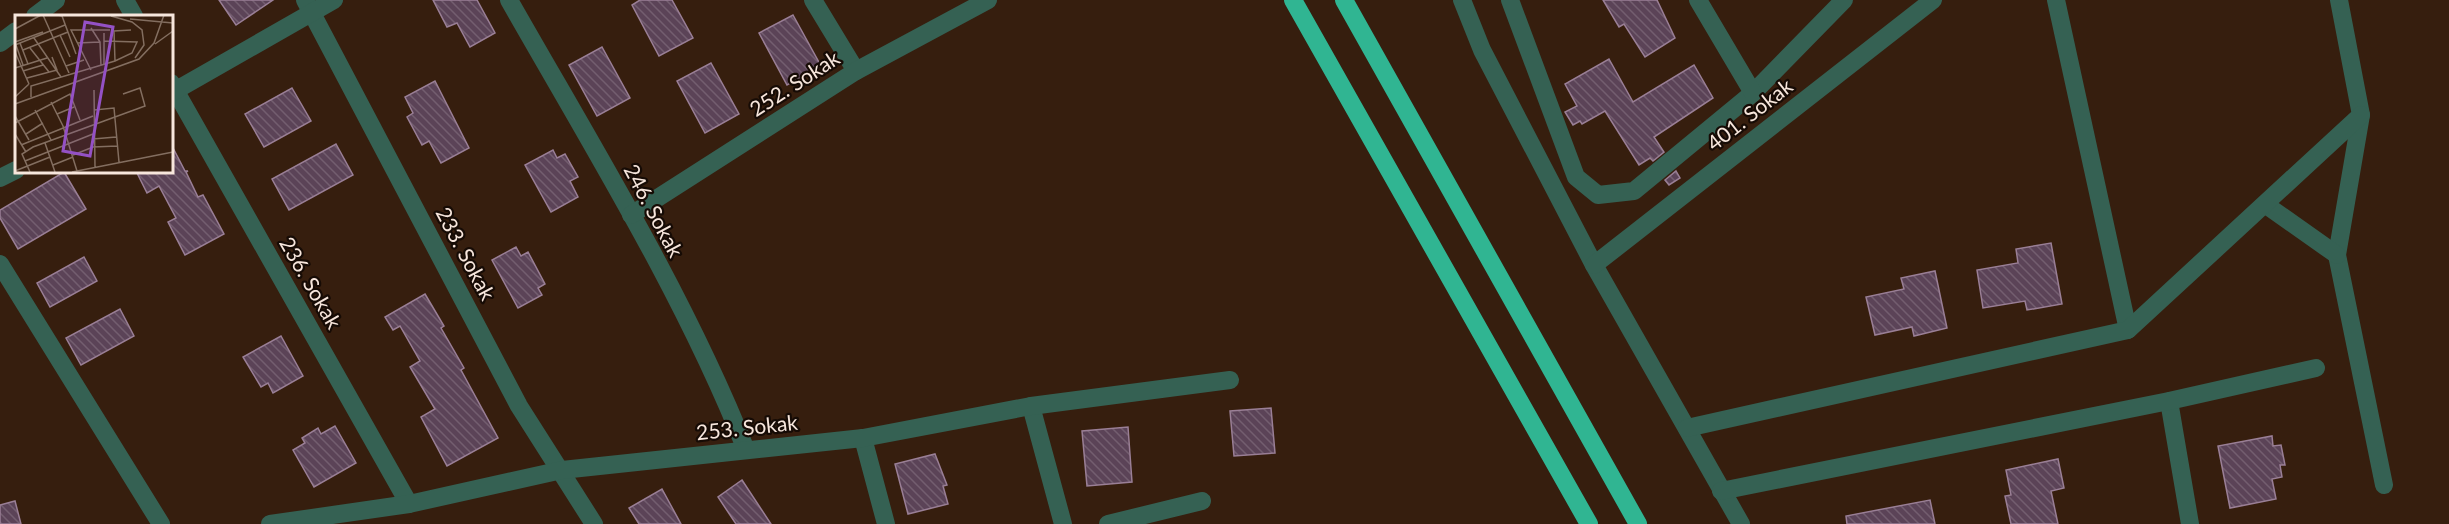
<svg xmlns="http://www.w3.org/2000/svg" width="2449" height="524" font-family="Lato,sans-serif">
  <defs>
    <pattern id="building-back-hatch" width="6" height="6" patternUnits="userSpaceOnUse" patternTransform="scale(1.5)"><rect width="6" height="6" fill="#5b4357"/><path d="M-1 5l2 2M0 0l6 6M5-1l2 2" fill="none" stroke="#735e6f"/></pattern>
  </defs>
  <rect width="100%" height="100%" fill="#361e0e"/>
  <g fill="url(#building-back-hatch)" stroke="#9a7f96" stroke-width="1.5">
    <path d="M219,0H273L236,25Z"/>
    <path d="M433,0H477L495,33L470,47L457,23L447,27Z"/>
    <path d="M640,0H672L693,38L659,56L632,5Z"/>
    <path d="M1603,0H1657L1675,38L1645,57L1624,24L1619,27Z"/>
    <path d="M793,15L821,66L787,85L759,33Z"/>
    <path d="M602,47L630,98L597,116L569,65Z"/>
    <path d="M1609,59L1633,102L1694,65L1713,98L1654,137L1664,152L1653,161L1650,158L1639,165L1605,111L1582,124L1580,121L1573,125L1565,112L1577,106L1565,84Z"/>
    <path d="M711,63L739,114L705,133L677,81Z"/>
    <path d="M435,81L469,148L441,163L429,141L422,145L407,117L413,113L405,97Z"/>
    <path d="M292,88L311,121L264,147L245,114Z"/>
    <path d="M171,144L185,171H188L186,172L198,197L203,195L224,234L185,255L168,222L176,218L159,186L147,193L136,171H171Z"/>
    <path d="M336,144L353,175L289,210L272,179Z"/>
    <path d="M553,150L557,158L565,154L578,177L570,181L578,197L551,212L525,165Z"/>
    <path d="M1676,171L1680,178L1669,185L1665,180Z"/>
    <path d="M64,172L86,209L18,249L0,218V210Z"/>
    <path d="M2051,243L2062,304L2027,310L2025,301L1983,308L1977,270L2018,263L2016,249Z"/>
    <path d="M516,247L521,256L528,252L545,284L538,288L542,295L518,308L492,260Z"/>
    <path d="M84,257L97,281L50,307L37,283Z"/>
    <path d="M1935,271L1947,328L1914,336L1912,327L1875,335L1866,297L1904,289L1901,278Z"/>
    <path d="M425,294L444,326L441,328L464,368L461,370L498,438L447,466L421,417L435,409L410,367L420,361L400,326L393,330L385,317Z"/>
    <path d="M120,309L134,336L81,365L66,338Z"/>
    <path d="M281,336L303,376L273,393L268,383L261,387L243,357Z"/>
    <path d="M1271,408L1275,453L1234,456L1230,411Z"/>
    <path d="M335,426L356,463L314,487L293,450L305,443L302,438L318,428L321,434Z"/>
    <path d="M1128,427L1132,482L1087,486L1082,431Z"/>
    <path d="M2272,436L2273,446L2281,445L2285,465H2280L2282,477L2272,479L2276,499L2230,508L2218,446Z"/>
    <path d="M935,454L947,485L943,486L948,504L908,514L895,464Z"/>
    <path d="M2058,459L2064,488L2051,491L2058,524H2011L2005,496L2011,495L2006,470Z"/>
    <path d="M742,480L771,524H736L718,497Z"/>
    <path d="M662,489L681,524H639L629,508Z"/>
    <path d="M1930,500L1935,524H1847L1846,516Z"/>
    <path d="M15,501L21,524H0V505Z"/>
  </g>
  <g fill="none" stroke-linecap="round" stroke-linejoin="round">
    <g stroke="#356153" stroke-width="18">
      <path d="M125,0L134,16"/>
      <path d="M305,0L519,406L594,524"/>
      <path d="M509,0C592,146 684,294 746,450"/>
      <path d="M813,0L856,71"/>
      <path d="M1462,0L1482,50L1594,265L1741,524"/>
      <path d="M1510,0L1576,177L1598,195L1634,191L1753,93L1844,0"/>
      <path d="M1698,0L1753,93"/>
      <path d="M2056,0L2128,330"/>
      <path d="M2339,0L2361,115L2337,255L2384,485"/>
      <path d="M35,16L56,0"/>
      <path d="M0,43L16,31"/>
      <path d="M171,83L409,504"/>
      <path d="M171,93L334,0"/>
      <path d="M0,178L16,170"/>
      <path d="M2266,205L2337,255"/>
      <path d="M631,215L856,71L988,0"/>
      <path d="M0,264L161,524"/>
      <path d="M1594,265L1933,0"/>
      <path d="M2169,401L2190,524"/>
      <path d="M1031,406L1063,524"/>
      <path d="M1687,428L2128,330L2361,115"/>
      <path d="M863,438L886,524"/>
      <path d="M1721,491L2169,401L2316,368"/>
      <path d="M270,524L409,504L562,470L863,438L1031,406L1230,380"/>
      <path d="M1108,524L1202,501"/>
    </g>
    <g stroke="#30b592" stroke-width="18">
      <path d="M1293,0L1589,524"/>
      <path d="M1344,0L1638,524"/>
    </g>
  </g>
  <g text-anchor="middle" stroke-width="4.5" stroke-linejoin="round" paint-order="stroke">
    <g font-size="21" fill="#f7e6dc" stroke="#160b05">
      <text transform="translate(795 84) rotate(-33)" y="7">252. Sokak</text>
      <text transform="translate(1750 115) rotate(-38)" y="7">401. Sokak</text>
      <text transform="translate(653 211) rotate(62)" y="7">246. Sokak</text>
      <text transform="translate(465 254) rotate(62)" y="7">233. Sokak</text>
      <text transform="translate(310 283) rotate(60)" y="7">236. Sokak</text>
      <text transform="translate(747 428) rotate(-6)" y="7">253. Sokak</text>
    </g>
  </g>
  <g transform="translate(15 15)">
    <rect width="158" height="158" fill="#361e0e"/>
    <path fill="none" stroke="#836e60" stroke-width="1.5" d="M28,0L54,58M43,0L47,1L61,39M96,1L117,7L127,15L129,30L120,43M115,4L158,8M76,13L85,27L86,51M0,14L26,0M89,18V50M45,20L55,42M19,23L46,62M0,27L28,17M5,28L13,49M62,28L85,27M140,29L158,16M0,30L50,10M1,30L8,50M15,33L34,57M8,35L53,17M0,37L14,69M100,46L99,16L116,15M51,51L69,45M0,53L32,43M76,55L56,15H95M8,56L28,50M12,63L42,55L37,42M79,75L80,152M0,82L14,69M16,82V71L100,46L117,38L122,27L89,26M36,87L48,111L62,156M0,89L124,44L139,28L149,0M20,95L36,125M79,95L99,93L104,147M42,99L59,92M0,101L14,125M0,108L55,79L65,105M0,119L11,137M11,119L28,108M78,124L101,122M30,128L40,157M6,130L78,101M58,140L78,132L102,131M10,146L78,119M38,150L58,142M0,156L35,142M15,157L7,139L18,132L130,91L125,73L108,79M57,157L158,137"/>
    <path fill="#9451c5" fill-opacity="0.15" stroke="#9451c5" stroke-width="3" d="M70,7L98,12L75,141L48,136Z"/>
    <rect width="158" height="158" fill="none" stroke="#f7e6dc" stroke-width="3"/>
  </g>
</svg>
